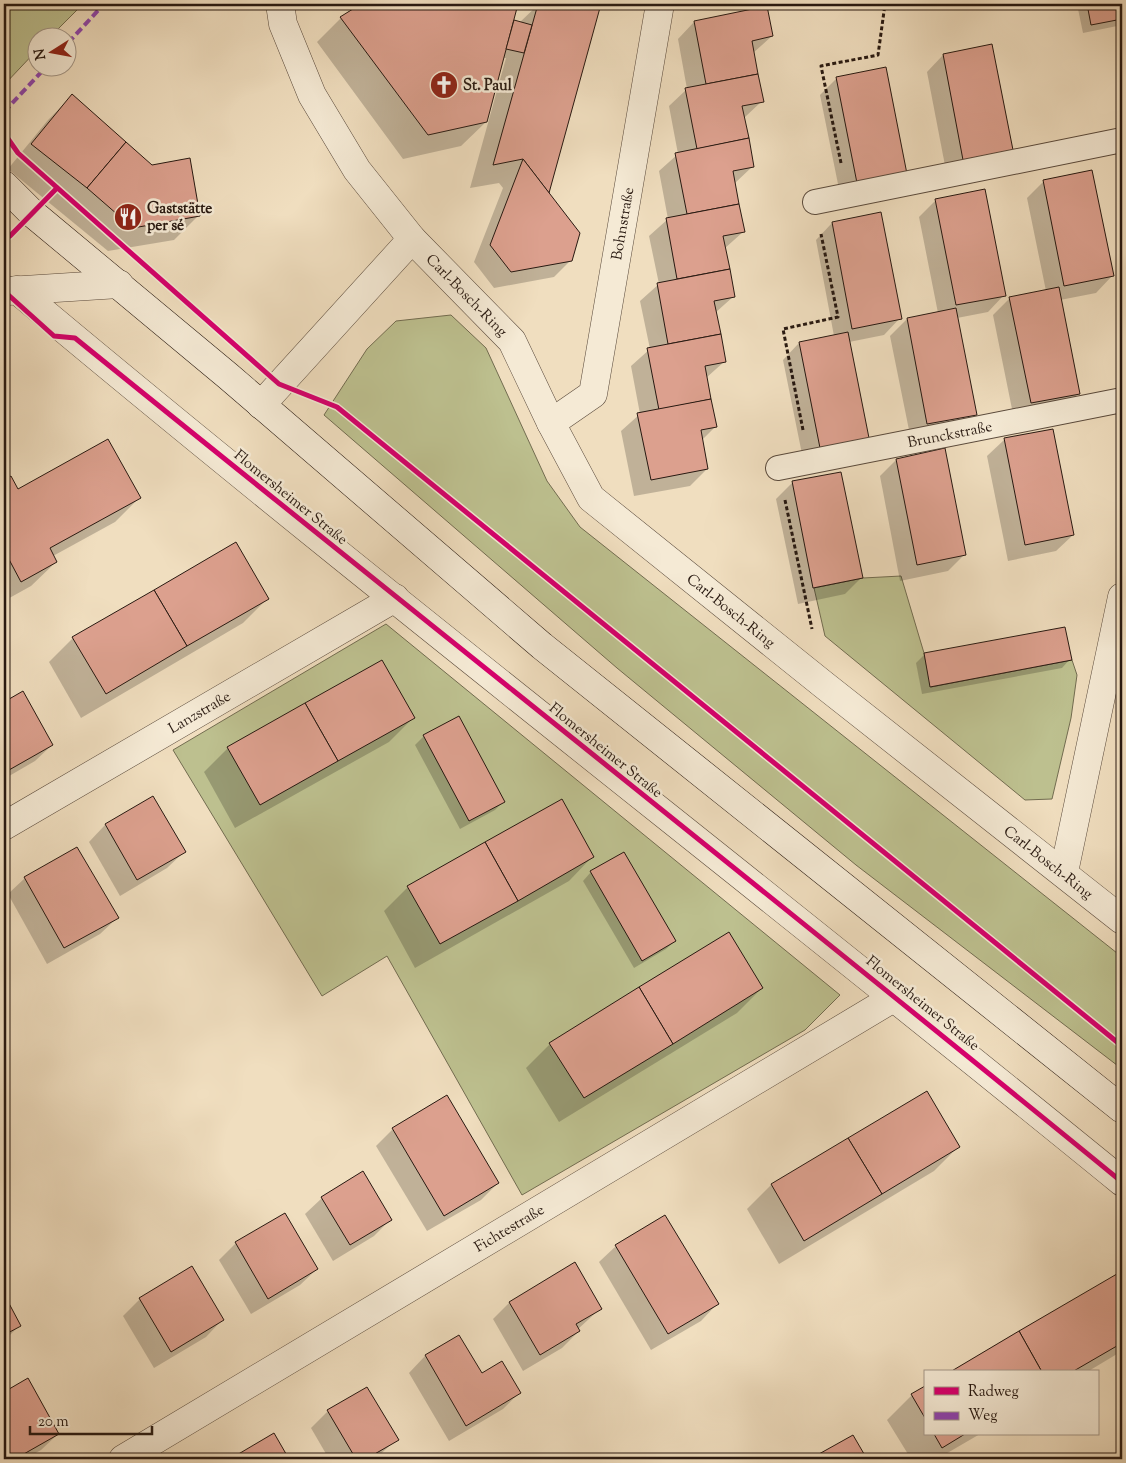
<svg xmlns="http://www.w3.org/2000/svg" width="1126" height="1463" font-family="'Sorts Mill Goudy',serif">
  <rect width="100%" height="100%" fill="#f0debf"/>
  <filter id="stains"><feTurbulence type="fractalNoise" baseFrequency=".004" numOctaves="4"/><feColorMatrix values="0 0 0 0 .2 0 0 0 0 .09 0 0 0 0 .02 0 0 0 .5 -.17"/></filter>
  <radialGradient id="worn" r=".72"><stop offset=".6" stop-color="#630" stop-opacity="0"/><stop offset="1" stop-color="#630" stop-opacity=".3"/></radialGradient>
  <g fill="#bdc08f" stroke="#726c50">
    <path d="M4,4H83L50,37L38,38L37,50L4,85Z"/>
    <path d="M451,315L486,348L547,481L580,527L1122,957V1069L856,865L617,668L324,415L367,349L396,321Z"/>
    <path d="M901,576L924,653L931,687L1072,660L1077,675L1071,718L1052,799L1025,800L825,636L814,588L863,578Z"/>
    <path d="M386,624L840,995L805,1030L522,1195L387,956L322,996L173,750Z"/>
  </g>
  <g fill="#0003">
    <path d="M363,4H516L511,25L514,22L519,23L539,4H600L547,193L571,260L554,277L494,288L474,262L503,188L499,183L470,188L506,58H502L487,121L461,146L403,159L317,42L341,18Z"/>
    <path d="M1077,4H1122V25L1083,33Z"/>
    <path d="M694,22L772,36L753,53L762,101L744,118L753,166L734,184L743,232L724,249L734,296L715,313L725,361L706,378L715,427L701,441L707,469L690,486L634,496L621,431L640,414L631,366L650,349L640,301L659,284L649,236L668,219L659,171L678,154L669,106L687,89L678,39Z"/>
    <path d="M943,55L1011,150L947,176L927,72Z"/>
    <path d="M837,78L906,173L841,199L820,95Z"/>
    <path d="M72,96L198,216L174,240L108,251L8,169L48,120Z"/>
    <path d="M1044,181L1112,276L1096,293L1060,300L1079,393L1062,410L1014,419L993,315L1010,298L1046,291L1027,198Z"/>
    <path d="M936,200L1004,295L988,312L957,318L975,414L959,431L911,440L890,336L907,319L938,313L919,217Z"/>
    <path d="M832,223L900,318L884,335L849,342L868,438L804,464L783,360L799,343L834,336L816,240Z"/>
    <path d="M1052,430L1073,535L1056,551L1008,561L987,456L1004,440Z"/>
    <path d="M896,460L965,554L948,571L900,581L880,476Z"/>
    <path d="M11,478L17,491L140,497L115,522L53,556L56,562L31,586L4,601V482Z"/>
    <path d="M792,483L861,578L845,594L798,604L776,499Z"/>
    <path d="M267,599L243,623L81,718L49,662L73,638Z"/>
    <path d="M924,655L1070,659L1062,668L922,694L916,663Z"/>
    <path d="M23,693L52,745L35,761L4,779V703Z"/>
    <path d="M458,717L504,801L495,810L460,829L415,745L424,736Z"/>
    <path d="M413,718L389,742L235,828L204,772L228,748Z"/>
    <path d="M153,798L184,852L167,868L120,896L89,842L105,825Z"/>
    <path d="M593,856L569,881L415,968L384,911L408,887Z"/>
    <path d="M591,872L675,941L666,949L634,968L583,881Z"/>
    <path d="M25,878L117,918L100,934L47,964L8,894Z"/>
    <path d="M762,988L737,1013L559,1122L526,1068L550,1044Z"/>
    <path d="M927,1093L958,1147L934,1171L779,1264L747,1209L771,1185Z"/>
    <path d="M393,1129L498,1183L481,1200L427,1231L376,1146Z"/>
    <path d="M322,1198L390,1220L374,1236L333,1261L305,1214Z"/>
    <path d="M236,1243L317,1269L300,1285L251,1314L219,1260Z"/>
    <path d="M616,1246L717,1304L701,1321L651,1350L599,1262Z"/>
    <path d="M1122,1273V1351L1087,1372H952Z"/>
    <path d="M4,1297L19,1326L4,1341Z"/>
    <path d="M140,1299L222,1320L206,1337L154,1368L123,1316Z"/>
    <path d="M509,1303L601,1308L578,1329L579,1331L562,1348L523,1371L493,1319Z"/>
    <path d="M459,1336L482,1374L519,1393L503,1409L449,1441L409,1373L425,1356Z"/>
    <path d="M27,1380L58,1434L41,1450L25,1459H4V1393Z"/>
    <path d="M366,1388L397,1439L375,1459H329L311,1428L328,1411Z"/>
    <path d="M925,1388V1434H980L937,1459H911L887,1420L912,1395Z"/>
    <path d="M273,1435L288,1459H232Z"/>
    <path d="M852,1436L865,1459H813Z"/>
  </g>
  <g fill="#dca08e" stroke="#281911">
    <path d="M361,4H518L487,122L428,135L340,17Z"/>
    <path d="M538,4H601L549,193L523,159L493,165Z"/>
    <path d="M1087,4H1122V19L1091,25Z"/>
    <path d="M767,6L773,36L752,41L758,74L706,84L694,21Z"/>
    <path d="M514,20L532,25L524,53L506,49Z"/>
    <path d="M992,44L1013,150L963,160L943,54Z"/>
    <path d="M886,67L907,174L857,183L836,77Z"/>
    <path d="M758,74L764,102L742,106L749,138L697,149L685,88Z"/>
    <path d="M72,94L126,142L87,188L31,144Z"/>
    <path d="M749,138L754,167L733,171L739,204L687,214L675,153Z"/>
    <path d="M126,142L152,165L190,158L200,216L133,228L87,188Z"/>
    <path d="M523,159L580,233L572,261L511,272L490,245Z"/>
    <path d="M1092,170L1114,276L1064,286L1043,180Z"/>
    <path d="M985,189L1006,296L956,305L935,199Z"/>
    <path d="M739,204L745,232L723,236L730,269L677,279L666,218Z"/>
    <path d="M881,212L902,319L852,329L832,222Z"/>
    <path d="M730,269L735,297L714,301L721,334L668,344L657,283Z"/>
    <path d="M1059,287L1080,394L1031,403L1009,297Z"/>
    <path d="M956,308L977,415L927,424L907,318Z"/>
    <path d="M848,332L869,438L820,448L799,342Z"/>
    <path d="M721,334L726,362L705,366L711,399L659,410L647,348Z"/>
    <path d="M711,399L717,427L701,430L708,469L651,480L637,413Z"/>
    <path d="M1053,429L1074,535L1025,545L1004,438Z"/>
    <path d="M108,439L141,498L50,548L57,562L21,582L4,550V480L11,476L18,489Z"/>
    <path d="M945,448L966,555L917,565L896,459Z"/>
    <path d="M4,453L9,462L4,465Z"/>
    <path d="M841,472L863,578L813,588L792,481Z"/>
    <path d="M236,542L269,599L187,646L154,590Z"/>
    <path d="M154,590L187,646L106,694L72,637Z"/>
    <path d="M1065,627L1072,660L930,687L924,653Z"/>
    <path d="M382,660L415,718L338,761L305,703Z"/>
    <path d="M23,691L53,745L9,770L4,760V702Z"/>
    <path d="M305,703L338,761L260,805L227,747Z"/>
    <path d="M459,716L505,802L469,821L423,735Z"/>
    <path d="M153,796L186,852L137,880L105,824Z"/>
    <path d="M562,799L594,857L518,901L485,842Z"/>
    <path d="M485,842L518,901L440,944L407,886Z"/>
    <path d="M77,847L119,918L64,948L24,877Z"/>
    <path d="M624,852L676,941L642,961L590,871Z"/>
    <path d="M729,932L763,988L673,1044L639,987Z"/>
    <path d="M639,987L673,1044L584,1098L549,1043Z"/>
    <path d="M927,1091L960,1147L882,1194L848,1138Z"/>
    <path d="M447,1095L499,1183L444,1216L392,1128Z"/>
    <path d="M848,1138L882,1194L804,1241L771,1184Z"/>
    <path d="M363,1171L392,1220L350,1245L321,1197Z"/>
    <path d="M285,1213L318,1269L268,1299L235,1242Z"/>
    <path d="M665,1215L719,1304L668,1334L615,1245Z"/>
    <path d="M575,1262L602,1309L576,1324L580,1331L540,1355L509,1302Z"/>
    <path d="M192,1266L224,1320L171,1352L139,1298Z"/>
    <path d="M1122,1271V1343L1072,1372H1042L1019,1331Z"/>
    <path d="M4,1294L21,1326L4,1335Z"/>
    <path d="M1019,1331L1042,1372H950Z"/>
    <path d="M459,1335L482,1373L502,1361L521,1393L466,1426L425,1355Z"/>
    <path d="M28,1378L59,1434L15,1459H7L4,1453V1392Z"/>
    <path d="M925,1386V1418L911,1394Z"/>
    <path d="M367,1387L399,1440L366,1459H356L327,1410Z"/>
    <path d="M274,1433L289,1459H230Z"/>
    <path d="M934,1434H965L942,1448Z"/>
    <path d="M853,1435L867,1459H810Z"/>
  </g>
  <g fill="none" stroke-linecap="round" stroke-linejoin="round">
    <defs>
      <g id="lane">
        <path d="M815,202L1122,140"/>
        <path id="s1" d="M778,468L1122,400"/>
      </g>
      <g id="street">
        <path id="s2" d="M280,4L283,24L312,95L357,170L412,239L512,341L551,423L591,498L824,685L1122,920"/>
        <path d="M17,290C380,594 756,883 1122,1182"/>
        <path d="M8,291L119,284"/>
        <path d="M261,405L412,239"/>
        <path id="s3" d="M551,423L593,394L660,4"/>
        <path id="s4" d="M4,826L395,598"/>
        <path d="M1064,872L1122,597"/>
        <path id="s5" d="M123,1459L895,997"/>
      </g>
      <path id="secondary" d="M4,185L32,213L228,376L542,646L1122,1109"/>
    </defs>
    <use href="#lane" stroke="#5a4a3c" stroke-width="26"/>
    <use href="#street" stroke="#5a4a3c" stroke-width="29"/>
    <use href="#secondary" stroke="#281911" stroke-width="29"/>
    <g stroke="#281911" stroke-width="3" stroke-dasharray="4 2.5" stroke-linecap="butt">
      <path d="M841,163L821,66L878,55L885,4"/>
      <path d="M803,430L783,329L838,317L821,234"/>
      <path d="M785,500L812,629"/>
    </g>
    <use href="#lane" stroke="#f5ead5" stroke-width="24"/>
    <use href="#street" stroke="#f5ead5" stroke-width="28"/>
    <use href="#secondary" stroke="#f5ead5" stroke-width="28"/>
    <g stroke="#8e44ad" stroke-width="4" stroke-dasharray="8 4" stroke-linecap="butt">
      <path d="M68,43L104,4"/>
      <path d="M4,112L45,68"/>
    </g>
    <defs>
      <g id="cycleway">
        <path d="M4,133L18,153L279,384L337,407L1122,1046"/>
        <path d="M4,239L10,236L57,188"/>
        <path d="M4,291L54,336L75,338C423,620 775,898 1122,1182"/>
      </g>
    </defs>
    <use href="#cycleway" stroke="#f5ead5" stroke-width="8"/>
    <use href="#cycleway" stroke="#d6006c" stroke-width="5"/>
  </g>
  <defs>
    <symbol id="church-disc" viewBox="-11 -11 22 22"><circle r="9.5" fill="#8f2418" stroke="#f5ead5"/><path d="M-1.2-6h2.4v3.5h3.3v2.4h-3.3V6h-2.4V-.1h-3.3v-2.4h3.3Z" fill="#fff"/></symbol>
    <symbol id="restaurant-disc" viewBox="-11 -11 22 22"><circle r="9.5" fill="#8f2418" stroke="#f5ead5"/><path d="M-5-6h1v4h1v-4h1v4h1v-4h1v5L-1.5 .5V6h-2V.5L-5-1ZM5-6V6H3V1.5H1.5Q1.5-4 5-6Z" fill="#fff"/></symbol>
  </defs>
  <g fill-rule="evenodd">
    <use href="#church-disc" x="428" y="69" width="32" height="32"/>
    <use href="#restaurant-disc" x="112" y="201" width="32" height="32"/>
  </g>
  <g text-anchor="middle" stroke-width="5" stroke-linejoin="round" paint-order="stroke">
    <g font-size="15" font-weight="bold" fill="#281911" stroke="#f5ead5" text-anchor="start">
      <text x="463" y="90">St. Paul</text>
      <text x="147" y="213">Gaststätte<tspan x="147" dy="17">per sé</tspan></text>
    </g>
    <g font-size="15" fill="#281911" stroke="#f5ead5">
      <text dy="5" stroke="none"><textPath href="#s3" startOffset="224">Bohnstraße</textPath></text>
      <text dy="5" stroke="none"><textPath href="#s2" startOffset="351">Carl-Bosch-Ring</textPath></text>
      <text dy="5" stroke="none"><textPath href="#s1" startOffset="175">Brunckstraße</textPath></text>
      <text transform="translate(291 497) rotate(39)" y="5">Flomersheimer Straße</text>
      <text dy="5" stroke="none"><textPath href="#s2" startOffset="771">Carl-Bosch-Ring</textPath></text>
      <text dy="5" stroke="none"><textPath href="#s4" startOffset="226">Lanzstraße</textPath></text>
      <text transform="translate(606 750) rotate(39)" y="5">Flomersheimer Straße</text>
      <text dy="5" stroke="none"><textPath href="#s2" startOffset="1176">Carl-Bosch-Ring</textPath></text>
      <text transform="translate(923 1003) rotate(39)" y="5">Flomersheimer Straße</text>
      <text dy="5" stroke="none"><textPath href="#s5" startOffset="450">Fichtestraße</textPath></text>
    </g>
  </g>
  <rect width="1126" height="1463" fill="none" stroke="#f0debf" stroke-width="20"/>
  <rect x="5" y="5" width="1116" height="1453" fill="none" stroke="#281911" stroke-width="2.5"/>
  <rect x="10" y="10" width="1106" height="1443" fill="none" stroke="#281911"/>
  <rect x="924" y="1370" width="175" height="65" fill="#f5ead5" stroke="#a39687"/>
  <rect x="934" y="1387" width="25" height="8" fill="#d6006c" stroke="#a39687"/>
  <text x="968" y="1396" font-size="15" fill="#281911">Radweg</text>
  <rect x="934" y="1412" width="25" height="8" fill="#8e44ad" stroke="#a39687"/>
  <text x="968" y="1420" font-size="15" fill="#281911">Weg</text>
  <g transform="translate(52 52) rotate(259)"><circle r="24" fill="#f5ead5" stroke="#a39687"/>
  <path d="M0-4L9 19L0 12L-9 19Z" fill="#8f2418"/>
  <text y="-8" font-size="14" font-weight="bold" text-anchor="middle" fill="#281911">N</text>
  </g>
  <path d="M30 1426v8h122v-8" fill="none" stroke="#281911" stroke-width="2.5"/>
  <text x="38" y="1426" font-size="15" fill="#281911" stroke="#f5ead5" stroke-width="4" paint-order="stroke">20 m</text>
  <rect width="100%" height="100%" filter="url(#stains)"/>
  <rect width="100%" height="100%" fill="url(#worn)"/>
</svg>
